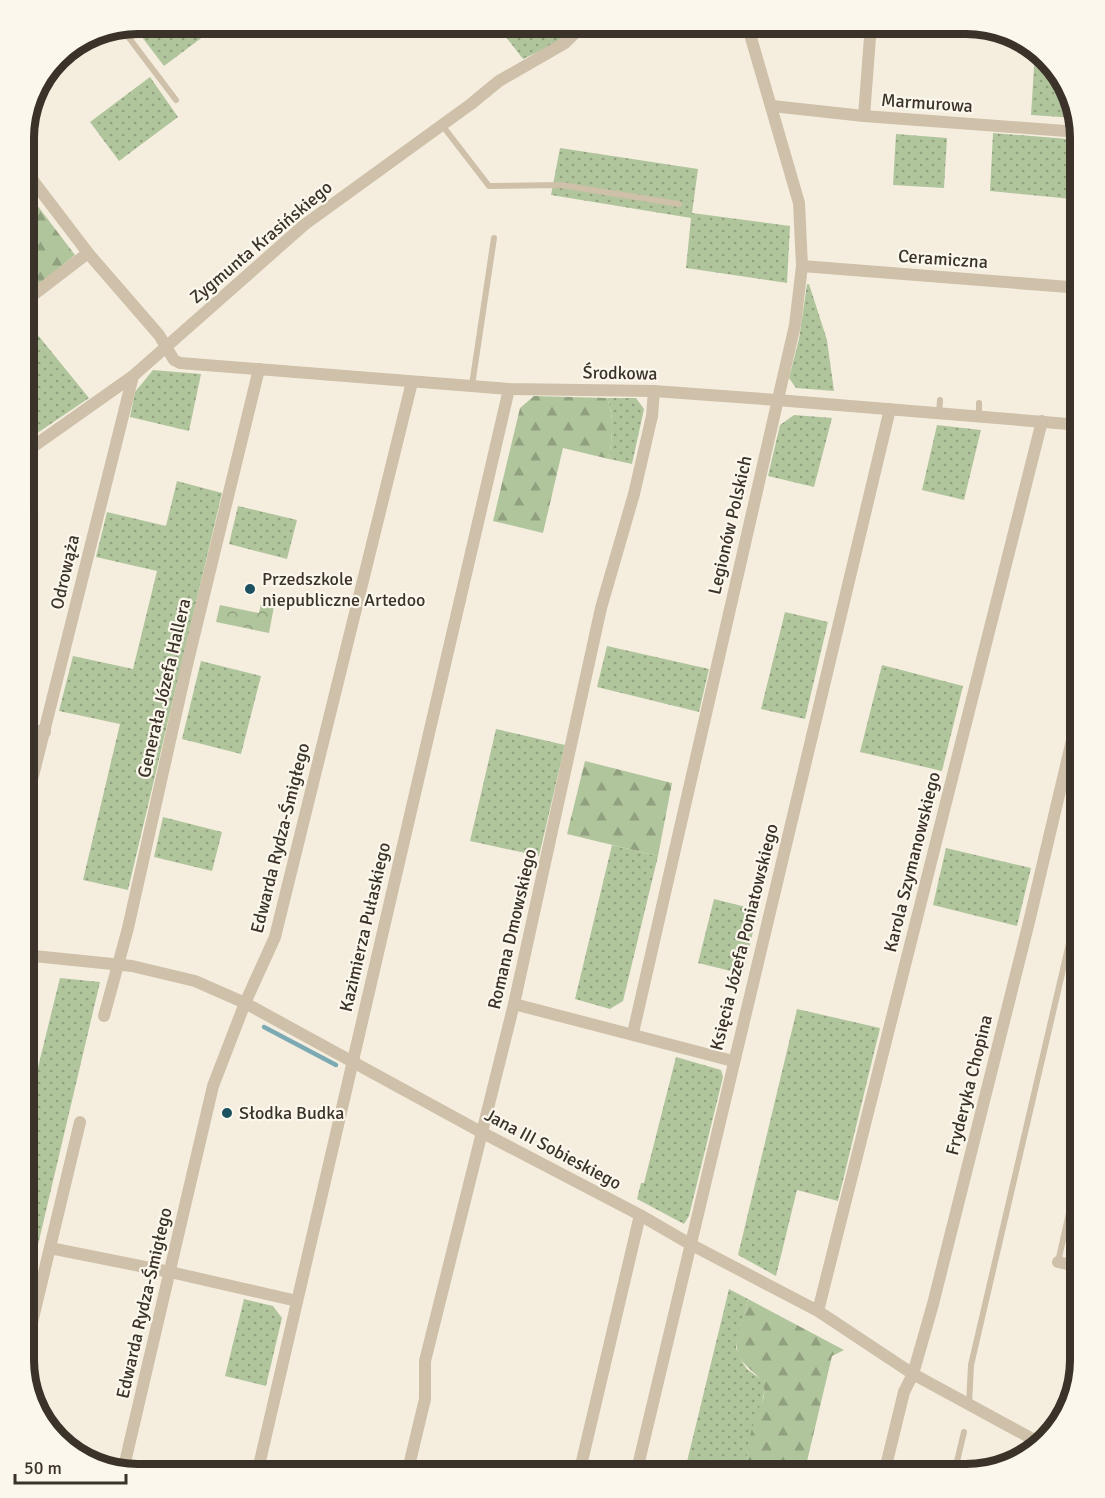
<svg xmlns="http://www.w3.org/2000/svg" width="1105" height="1498" font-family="Signika,sans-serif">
  <defs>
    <pattern id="grass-dots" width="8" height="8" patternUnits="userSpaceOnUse" patternTransform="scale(1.5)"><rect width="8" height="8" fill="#b1c59d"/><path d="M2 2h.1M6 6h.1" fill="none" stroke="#91a180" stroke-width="1.8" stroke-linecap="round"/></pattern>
    <pattern id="forest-firs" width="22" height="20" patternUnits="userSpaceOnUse" patternTransform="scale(1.5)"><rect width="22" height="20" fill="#b1c59d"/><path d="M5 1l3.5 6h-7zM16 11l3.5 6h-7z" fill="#91a180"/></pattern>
    <pattern id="park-crowns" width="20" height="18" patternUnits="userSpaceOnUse" patternTransform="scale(1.5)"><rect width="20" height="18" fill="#b1c59d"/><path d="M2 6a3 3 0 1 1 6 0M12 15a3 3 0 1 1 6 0" fill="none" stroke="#91a180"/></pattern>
  </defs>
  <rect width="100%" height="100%" fill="#f5eedf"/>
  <g fill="url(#grass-dots)">
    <path d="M141,24H220L164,66L135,28Z"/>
    <path d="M496,24H575L559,42L523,59Z"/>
    <path d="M1035,51L1066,81L1076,118L1031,115Z"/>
    <path d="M150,77L178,117L119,161L90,122Z"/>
    <path d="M993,133L1081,140V200L990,191Z"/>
    <path d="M896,134L947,138L944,188L893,185Z"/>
    <path d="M560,148L698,169L692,213L790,226L787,283L686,268L691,218L551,195Z"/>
    <path d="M807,284H809L827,340L834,391L796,388L789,378L799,339Z"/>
    <path d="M24,318L89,398L24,442Z"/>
    <path d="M153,370L201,374L189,431L130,417L135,392Z"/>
    <path d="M607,398H636L644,409L632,464L609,459C612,437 615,419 607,398Z"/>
    <path d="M794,415L832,418L814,487L768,476L780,425Z"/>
    <path d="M937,425L981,430L964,500L922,490Z"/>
    <path d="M177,481L222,493L128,890L83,880L120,724L59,711L73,656L133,669L157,571L96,557L107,512L166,526Z"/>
    <path d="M238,506L297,520L287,559L229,544Z"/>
    <path d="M785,612L828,622L805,719L761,709Z"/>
    <path d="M607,646L709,669L699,712L597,687Z"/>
    <path d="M201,661L261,676L241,754L182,739Z"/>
    <path d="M882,665L963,686L942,771L860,752Z"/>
    <path d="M496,729L565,745L539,856L470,841Z"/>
    <path d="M163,817L222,832L212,871L154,857Z"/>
    <path d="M612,845L658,856L623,1001L610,1009L575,999Z"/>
    <path d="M946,848L1031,868L1017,926L933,905Z"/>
    <path d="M714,899L758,910L743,974L698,963Z"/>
    <path d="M60,978L100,982L24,1304V1124Z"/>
    <path d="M797,1009L880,1028L838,1201L797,1190L776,1276L738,1255Z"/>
    <path d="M676,1057L721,1070L723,1077L689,1216L684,1224L637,1199L641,1183H644Z"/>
    <path d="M729,1289L748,1299L736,1348C739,1354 742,1363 747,1369C753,1374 761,1377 764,1385C768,1399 744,1439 748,1463L762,1474H684Z"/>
    <path d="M244,1299L273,1306L282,1318L266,1386L225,1376Z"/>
  </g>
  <g fill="url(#forest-firs)">
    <path d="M24,188L75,255L24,296Z"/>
    <path d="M534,396L607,398C615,419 612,437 609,459L563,448L543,533L493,521L520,408Z"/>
    <path d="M585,761L672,783L658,856L567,834Z"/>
    <path d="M748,1299L844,1350L832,1356L804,1474H762L748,1463C745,1446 753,1425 759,1408C760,1404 764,1400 764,1395C768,1374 739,1369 737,1349C736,1340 746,1310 748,1299Z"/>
  </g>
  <path fill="url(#park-crowns)" d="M262,599L275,601L269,633L216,622L220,605L259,613Z"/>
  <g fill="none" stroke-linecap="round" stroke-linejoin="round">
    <path stroke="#7ba9b4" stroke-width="4.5" d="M264,1027L336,1065"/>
    <g stroke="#cec0a9" stroke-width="6">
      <path d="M123,30L176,100"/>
      <path d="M442,125L489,186L561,185L679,204"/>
      <path d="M472,385L494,238"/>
      <path d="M939,413L940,400"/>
      <path d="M979,416V403"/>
      <path d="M1058,1262L1081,1160"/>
      <path d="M969,1404L971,1365L1081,892"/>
      <path d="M954,1474L964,1432"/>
    </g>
    <g stroke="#cec0a9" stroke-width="12">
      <path d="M772,106L864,116L1079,132"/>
      <path d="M864,116L871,24"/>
      <path d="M24,169L88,253L159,335L174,360L180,363L509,389L654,391L777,400L1081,425"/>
      <path d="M802,266L1081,288"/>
      <path d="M24,302L88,253"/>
      <path d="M24,453L133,376L304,225L471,104L499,81L565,43L584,24"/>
      <path d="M24,729L45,732"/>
      <path d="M24,812L133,376"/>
      <path d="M24,955L132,966L195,981L245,1003L481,1132L640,1215L690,1244L818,1311L913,1374L1040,1443"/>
      <path d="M514,1004L733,1061"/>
      <path d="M104,1016L128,928L187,665L259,369"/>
      <path d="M633,1033L795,325L802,266L799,203L747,24"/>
      <path d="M50,1248L170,1272L297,1301"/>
      <path d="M1058,1262L1081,1267"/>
      <path d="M818,1311L1042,421"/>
      <path d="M24,1356L80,1122"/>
      <path d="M123,1471L213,1086L245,1003L275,937L412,382"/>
      <path d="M257,1474L509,389"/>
      <path d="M407,1474L425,1399V1361L514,1004L601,608L634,494L652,416L654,391"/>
      <path d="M579,1474L640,1215"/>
      <path d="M636,1474L890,409"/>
      <path d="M884,1474L904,1392L913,1374L933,1304L1029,922L1081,702"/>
    </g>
  </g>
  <g fill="#1b5160" stroke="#fbf7ec" stroke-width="2">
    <circle cx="250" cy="589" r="6"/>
    <circle cx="227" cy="1113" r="6"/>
  </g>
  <g text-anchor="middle" stroke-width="4.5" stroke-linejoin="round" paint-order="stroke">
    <g font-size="18" fill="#3b3229" stroke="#fbf7ec">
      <text transform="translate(927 103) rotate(4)" y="6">Marmurowa</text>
      <text transform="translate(261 242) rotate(-40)" y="6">Zygmunta Krasińskiego</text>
      <text transform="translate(943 259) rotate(4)" y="6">Ceramiczna</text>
      <text transform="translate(620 373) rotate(1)" y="6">Środkowa</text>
      <text transform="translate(730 525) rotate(-77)" y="6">Legionów Polskich</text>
      <text transform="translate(65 572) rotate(-77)" y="6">Odrowąża</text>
      <text transform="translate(164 688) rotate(-77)" y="6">Generała Józefa Hallera</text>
      <text transform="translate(280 838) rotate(-76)" y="6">Edwarda Rydza-Śmigłego</text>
      <text transform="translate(912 862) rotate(-76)" y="6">Karola Szymanowskiego</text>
      <text transform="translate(365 927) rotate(-77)" y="6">Kazimierza Pułaskiego</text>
      <text transform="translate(512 929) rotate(-77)" y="6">Romana Dmowskiego</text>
      <text transform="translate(744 937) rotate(-76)" y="6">Księcia Józefa Poniatowskiego</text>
      <text transform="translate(969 1085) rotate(-76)" y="6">Fryderyka Chopina</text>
      <text transform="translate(553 1149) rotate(28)" y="6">Jana III Sobieskiego</text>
      <text transform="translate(144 1303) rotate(-77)" y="6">Edwarda Rydza-Śmigłego</text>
    </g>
    <g font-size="18" fill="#3b3229" stroke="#fbf7ec" text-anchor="start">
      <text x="262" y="585">Przedszkole<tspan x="262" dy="21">niepubliczne Artedoo</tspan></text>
      <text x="239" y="1119">Słodka Budka</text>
    </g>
  </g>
  <path d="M0 0H1105V1498H0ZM138 34H966A104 104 0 0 1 1070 138V1360A104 104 0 0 1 966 1464H138A104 104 0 0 1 34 1360V138A104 104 0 0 1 138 34Z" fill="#fbf7ec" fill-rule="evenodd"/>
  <path fill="none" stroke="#3b3229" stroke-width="8" d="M138 34H966A104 104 0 0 1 1070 138V1360A104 104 0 0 1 966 1464H138A104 104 0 0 1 34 1360V138A104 104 0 0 1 138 34Z"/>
  <path d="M15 1474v9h111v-9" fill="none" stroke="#3b3229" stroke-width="3"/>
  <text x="24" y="1474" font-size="18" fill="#3b3229" stroke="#fbf7ec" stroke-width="4.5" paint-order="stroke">50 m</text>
</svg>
